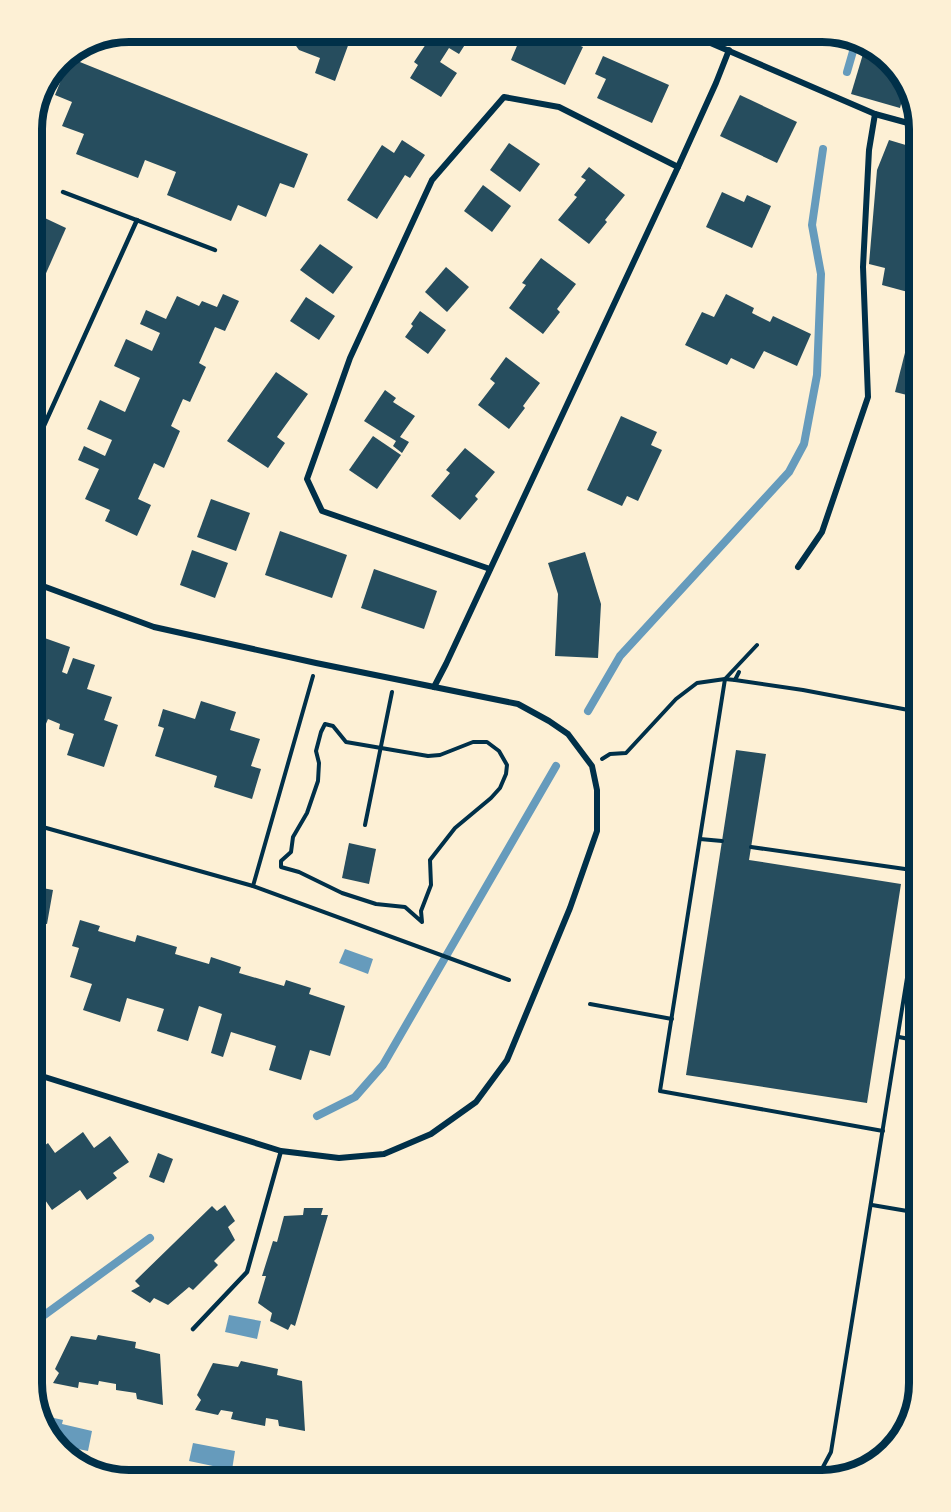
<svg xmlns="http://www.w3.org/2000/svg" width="951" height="1512" font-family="Lora,serif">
  <rect width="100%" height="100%" fill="#fdf0d5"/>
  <g fill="#669bbc">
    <path d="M345,949L373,959L368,974L339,963Z"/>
    <path d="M229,1315L261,1321L257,1339L225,1332Z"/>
    <path d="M54,1418L63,1420L62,1424L92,1431L88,1451L58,1445L50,1436Z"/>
    <path d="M193,1443L235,1451L232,1470L189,1461Z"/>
  </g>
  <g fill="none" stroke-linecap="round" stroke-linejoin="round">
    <g stroke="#669bbc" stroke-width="8">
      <path d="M847,72L856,41"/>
      <path d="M588,711L620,656L789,472L804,444L817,375L821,274L812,225L823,149"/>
      <path d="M317,1116L355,1097L383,1065L556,766"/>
      <path d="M32,1324L150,1238"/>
    </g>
  </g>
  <g fill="#264d5e">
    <path d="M286,32H353L335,81L315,73L320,58L299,50Z"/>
    <path d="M434,32H473L459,54L449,48L440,62L457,73L441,97L410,78L418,65L414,62Z"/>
    <path d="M510,32H548L583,47L565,85L511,60L519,41L508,36Z"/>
    <path d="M866,44L876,48L907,83L900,108L851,94Z"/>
    <path d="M603,56L669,85L652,123L597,98L606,79L595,74Z"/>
    <path d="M70,58L308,154L294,188L280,183L266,217L238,205L231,221L167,195L176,172L145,160L138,178L76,154L84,134L62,126L72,102L55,95Z"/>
    <path d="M740,95L797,122L777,163L720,136Z"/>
    <path d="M402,140L425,155L410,178L405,175L377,219L347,200L382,145L394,153Z"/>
    <path d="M889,140L919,149V183L916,182L908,254L919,256V295L882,285L885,268L869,264L877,170Z"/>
    <path d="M509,143L540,164L520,192L490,170Z"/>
    <path d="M589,167L625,195L605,220L607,222L589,244L558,220L577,197L574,195L586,180L581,177Z"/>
    <path d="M483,185L511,206L492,232L464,211Z"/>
    <path d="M722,192L744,202L747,195L771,206L752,248L706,227Z"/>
    <path d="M32,212L66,228L32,305Z"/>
    <path d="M320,244L353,267L333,294L300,270Z"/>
    <path d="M541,258L576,284L557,309L560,312L543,334L509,308L526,285L522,283Z"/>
    <path d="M446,267L469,287L447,312L425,292Z"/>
    <path d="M223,294L239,301L225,331L215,327L199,363L206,367L190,402L183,399L171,426L180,431L164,468L154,463L138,499L151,505L137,536L105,521L110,510L85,499L99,469L78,460L84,446L105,456L112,440L87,429L100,400L125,412L140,378L114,366L126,339L152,351L160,333L140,324L146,310L166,319L177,296L199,306L202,301L217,307Z"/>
    <path d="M726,294L754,308L752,313L770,322L773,316L811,334L797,366L764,351L754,369L731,358L727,365L685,345L702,312L714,317Z"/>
    <path d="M306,297L335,316L319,340L290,321Z"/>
    <path d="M420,311L446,330L428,354L405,337L413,326L411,324Z"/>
    <path d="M910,333L919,336V398L895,392Z"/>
    <path d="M506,357L540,383L523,406L525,408L509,429L478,405L495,383L490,379Z"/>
    <path d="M276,372L308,394L277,437L285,443L268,468L227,441Z"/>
    <path d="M385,390L396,398L393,402L415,416L400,437L409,442L402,453L393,446L396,441L364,421Z"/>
    <path d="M621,416L657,432L651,445L662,450L638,501L627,496L622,506L587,490Z"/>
    <path d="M373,436L401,455L377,489L349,470Z"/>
    <path d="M465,448L495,472L475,496L478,499L460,520L431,496L450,473L446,470Z"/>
    <path d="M211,499L250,513L236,551L197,537Z"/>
    <path d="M280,531L347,555L332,598L265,575Z"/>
    <path d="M192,550L228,563L215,598L180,585Z"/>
    <path d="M585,552L601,604L598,658L555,656L558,594L548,563Z"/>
    <path d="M374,569L437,591L424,629L361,608Z"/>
    <path d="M36,635L70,647L62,672L67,674L73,658L95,665L87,689L112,697L104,720L118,725L104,767L67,755L74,734L59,729L60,724L48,719L43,731L32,727V649Z"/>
    <path d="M201,701L236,712L230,730L260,739L251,766L261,769L252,799L214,787L217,776L155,756L164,728L158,726L163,709L195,719Z"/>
    <path d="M736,750L766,754L749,860L901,884L867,1103L686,1075Z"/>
    <path d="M349,843L376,849L369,884L342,878Z"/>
    <path d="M32,886L53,890L47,924L40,923L33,961Z"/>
    <path d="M80,920L100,926L98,931L135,942L137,935L177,947L175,954L209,964L211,957L241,967L239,973L284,986L286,980L311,988L309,994L345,1006L330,1056L310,1050L301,1080L269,1070L276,1046L231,1032L223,1057L211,1053L222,1014L199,1006L188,1041L157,1031L164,1009L127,998L120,1022L83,1010L92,984L70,977L79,948L72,946Z"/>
    <path d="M83,1132L94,1148L110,1136L129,1162L113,1173L117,1178L87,1200L80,1190L52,1210L32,1181V1155L48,1143L55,1153Z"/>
    <path d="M158,1153L173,1159L164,1183L149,1177Z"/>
    <path d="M225,1205L235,1221L228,1227L235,1240L214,1261L218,1265L193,1290L189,1287L168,1305L154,1298L150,1303L131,1291L140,1286L135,1281L212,1206L217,1211Z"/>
    <path d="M304,1208H323L321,1215H328L295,1326L291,1324L288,1330L270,1321L272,1313L258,1303L266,1276H262L273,1241L277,1242L284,1216L303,1215Z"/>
    <path d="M32,1238L40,1249L32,1256Z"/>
    <path d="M98,1335L136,1342L135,1348L160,1354L163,1405L137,1399L136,1393L116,1390V1384L99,1381L98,1385L79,1382L78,1388L53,1383L59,1373L55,1369L71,1336L96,1340Z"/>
    <path d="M241,1361L278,1369L277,1375L302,1381L305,1431L279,1426L278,1420L266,1418L265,1426L231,1419L233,1412L221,1410L218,1415L195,1410L201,1400L197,1395L213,1363L238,1367Z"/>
  </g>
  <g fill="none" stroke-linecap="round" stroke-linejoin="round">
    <g stroke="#003049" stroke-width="4">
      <path d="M757,645L725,679L660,1091L883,1131"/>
      <path d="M735,680L803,690L919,712"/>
      <path d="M325,724L333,726L346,742L428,756L440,755L473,742H487L499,751L507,765L506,774L500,788L491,798L455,828L430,860L431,885L421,911L422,922L405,907L376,904L342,893L299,872L281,867V861L291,852L293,837L307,813L318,781L319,763L316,751L321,732Z"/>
      <path d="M602,759L610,754L626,753L676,699L697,683L725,679L735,680L739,672"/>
      <path d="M32,824L253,886L509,980"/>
      <path d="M365,825L392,692"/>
      <path d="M700,839L722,841"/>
      <path d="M751,847L919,871"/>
      <path d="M253,886L313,676"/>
      <path d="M590,1004L672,1019"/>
      <path d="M899,1037L919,1041"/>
      <path d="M872,1205L919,1213"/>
      <path d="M816,1480L831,1452L919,903"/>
    </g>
    <g stroke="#003049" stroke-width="4.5">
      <path d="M63,192L215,250"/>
      <path d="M32,452L137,220"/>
      <path d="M193,1329L247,1272L281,1151"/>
    </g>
    <g stroke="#003049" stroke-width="6">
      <path d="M685,32L875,114L919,126"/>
      <path d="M798,567L822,532L868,397L863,267L869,150L875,114"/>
      <path d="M490,569L322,511L307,479L350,358L432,180L504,97L559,107L678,167"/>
      <path d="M434,687L446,664L678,167L716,83L729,50"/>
      <path d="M32,1073L281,1151L339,1158L384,1154L431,1134L476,1102L507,1060L570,908L597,831V790L592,766L568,734L549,721L518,704L316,663L154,627L32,582"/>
    </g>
  </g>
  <path d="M0 0H951V1512H0ZM129 42H822A87 87 0 0 1 909 129V1383A87 87 0 0 1 822 1470H129A87 87 0 0 1 42 1383V129A87 87 0 0 1 129 42Z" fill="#fdf0d5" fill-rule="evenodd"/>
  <path fill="none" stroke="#003049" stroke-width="8" d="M129 42H822A87 87 0 0 1 909 129V1383A87 87 0 0 1 822 1470H129A87 87 0 0 1 42 1383V129A87 87 0 0 1 129 42Z"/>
</svg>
